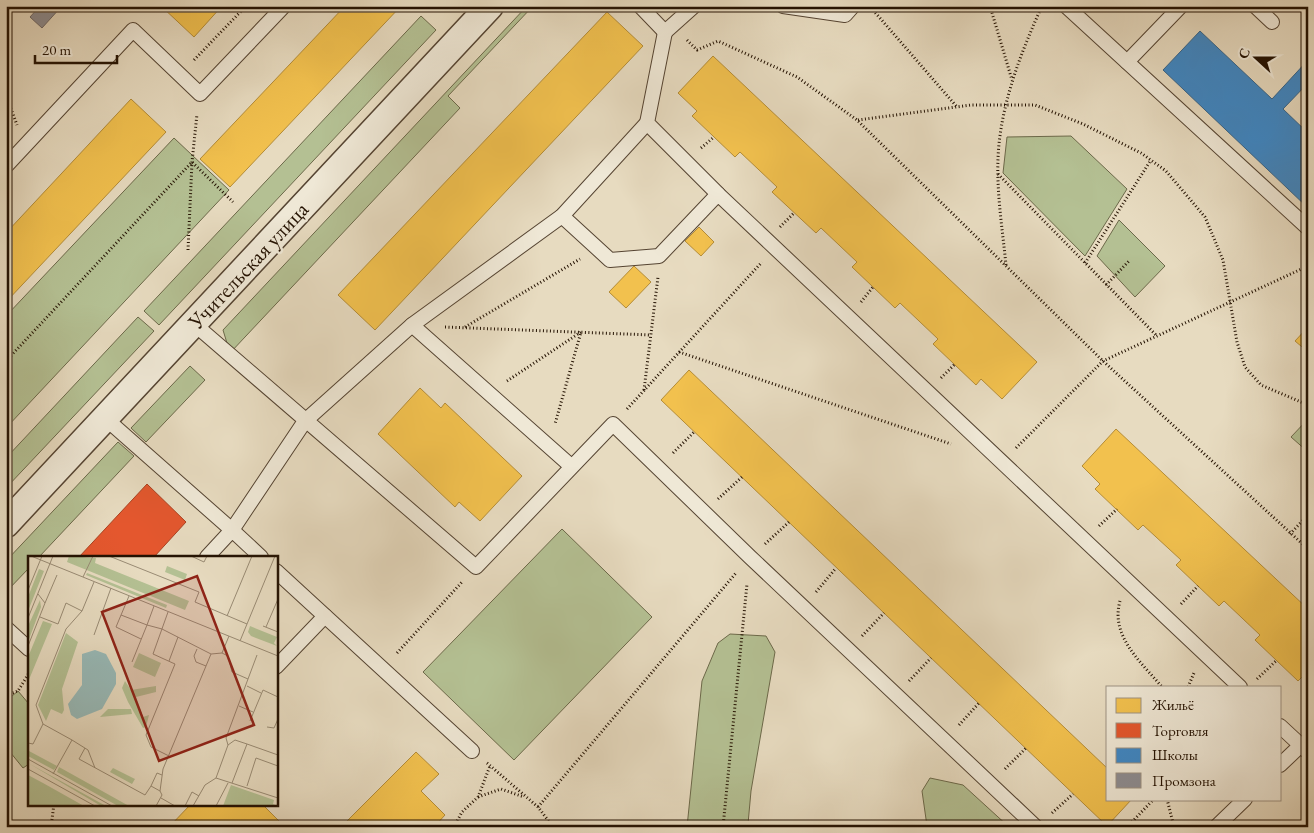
<svg xmlns="http://www.w3.org/2000/svg" width="1314" height="833" font-family="'EB Garamond',serif">
  <rect width="100%" height="100%" fill="#e7dbc0"/>
  <filter id="stains"><feTurbulence type="fractalNoise" baseFrequency=".004" numOctaves="4"/><feColorMatrix values="0 0 0 0 .2 0 0 0 0 .09 0 0 0 0 .02 0 0 0 .5 -.17"/></filter>
  <radialGradient id="worn" r=".72"><stop offset=".6" stop-color="#630" stop-opacity="0"/><stop offset="1" stop-color="#630" stop-opacity=".3"/></radialGradient>
  <g fill="#b4c093" stroke="#6c694a">
    <path d="M527,6H533L448,96L460,108L230,353L223,330Z"/>
    <path d="M421,16L436,30L159,325L144,311Z"/>
    <path d="M1071,136L1127,189L1085,256L1003,173L1007,137Z"/>
    <path d="M174,138L229,190L6,428V316Z"/>
    <path d="M1119,220L1165,266L1135,297L1097,256Z"/>
    <path d="M138,317L154,331L6,488V458Z"/>
    <path d="M190,366L205,380L146,442L131,428Z"/>
    <path d="M1308,419V452L1291,437Z"/>
    <path d="M118,442L134,456L39,557H29V568L6,592V561Z"/>
    <path d="M562,529L652,617L514,760L423,672Z"/>
    <path d="M730,634L766,636L775,652L751,791L748,824L752,827H687L702,681L718,643Z"/>
    <path d="M18,691L29,704V764L23,768L6,747V701Z"/>
    <path d="M930,778L963,785L1009,827H923L927,826L922,791Z"/>
  </g>
  <g fill="#f2c14e" stroke="#b48c37">
    <path d="M161,6H222L194,37Z"/>
    <path d="M345,6H401L230,187L200,159Z"/>
    <path d="M607,12L643,46L375,330L338,295Z"/>
    <path d="M713,56L1037,362L1002,399L981,379L976,385L933,344L938,339L900,303L895,308L852,267L857,262L821,228L816,233L772,192L777,187L740,152L735,157L692,116L697,111L678,93Z"/>
    <path d="M131,99L166,132L6,302V233Z"/>
    <path d="M699,227L714,242L701,256L685,241Z"/>
    <path d="M634,266L651,282L626,308L609,292Z"/>
    <path d="M1308,327V352L1295,341Z"/>
    <path d="M689,370L1108,769V799H1132L1107,826L661,400Z"/>
    <path d="M420,388L441,408L445,403L522,476L480,521L459,502L455,507L378,434Z"/>
    <path d="M1116,429L1308,609V680L1303,676L1298,681L1255,640L1260,635L1224,601L1219,606L1176,565L1181,560L1143,525L1138,530L1095,489L1100,484L1082,466Z"/>
    <path d="M416,752L439,774L421,791L445,815L434,827H348L345,823Z"/>
    <path d="M191,804H262L285,827H169Z"/>
  </g>
  <path fill="#e4572e" stroke="#aa4221" d="M147,484L186,522L154,557H79Z"/>
  <path fill="#3f88c5" stroke="#37658a" d="M1200,31L1272,99L1308,60V83L1283,109L1308,133V208L1163,70Z"/>
  <path fill="#8d8d92" stroke="#6e6867" d="M40,6L61,7L42,28L30,17Z"/>
  <g fill="none" stroke-linecap="round" stroke-linejoin="round">
    <defs>
      <g id="lane">
        <path d="M640,6L665,32L694,6"/>
        <path d="M783,6L845,15L853,6"/>
        <path d="M1066,6L1308,228"/>
        <path d="M1255,6L1272,22"/>
        <path d="M665,32L647,123L718,194"/>
        <path d="M1127,62L1181,6"/>
        <path d="M6,166L133,30L200,94L284,6"/>
        <path d="M562,216L610,260L659,256L718,194L1240,687"/>
        <path d="M193,323L476,567L613,424L750,557L1036,827"/>
        <path d="M412,325L571,466"/>
        <path d="M105,418L232,530L305,421L412,325L562,216L647,123"/>
        <path d="M207,557L232,530L261,557"/>
        <path d="M276,571L472,751"/>
        <path d="M6,628L29,649"/>
        <path d="M276,667L325,616"/>
        <path d="M1280,726L1308,752"/>
        <path d="M1280,765L1301,745"/>
        <path d="M1216,827L1245,799"/>
      </g>
      <path id="street" d="M6,524L490,6"/>
    </defs>
    <use href="#lane" stroke="#554432" stroke-width="16"/>
    <use href="#street" stroke="#554432" stroke-width="29"/>
    <g stroke="#241202" stroke-width="3" stroke-dasharray="1 2.5" stroke-linecap="butt">
      <path d="M990,6L1012,80"/>
      <path d="M873,10L957,107"/>
      <path d="M687,40L697,50L718,41L797,77L857,120L1103,361L1308,549"/>
      <path d="M194,60L246,6"/>
      <path d="M6,95L17,125"/>
      <path d="M858,120L971,105H1035L1083,124L1141,153L1166,171L1205,217L1223,260L1237,342L1245,367L1261,385L1308,405"/>
      <path d="M701,148L714,137"/>
      <path d="M998,174L1157,336"/>
      <path d="M780,227L794,213"/>
      <path d="M188,250L192,162L197,114"/>
      <path d="M1085,263L1151,160"/>
      <path d="M1006,265C1002,225 995,184 999,144C1004,96 1022,50 1042,6"/>
      <path d="M1106,285L1130,260"/>
      <path d="M861,302L873,287"/>
      <path d="M445,327L651,335"/>
      <path d="M465,327L580,259"/>
      <path d="M679,352L951,444"/>
      <path d="M6,361L192,162L233,202"/>
      <path d="M941,378L955,364"/>
      <path d="M507,381L581,332L555,424"/>
      <path d="M644,390L658,277"/>
      <path d="M627,409L762,262"/>
      <path d="M1016,448L1103,361L1308,266"/>
      <path d="M673,453L694,432"/>
      <path d="M718,499L742,477"/>
      <path d="M1099,526L1117,509"/>
      <path d="M1290,534L1308,515"/>
      <path d="M765,544L789,522"/>
      <path d="M816,592L836,568"/>
      <path d="M1120,601C1110,636 1141,662 1162,687"/>
      <path d="M1181,604L1198,586"/>
      <path d="M862,636L884,613"/>
      <path d="M397,653L462,582"/>
      <path d="M1257,679L1277,660"/>
      <path d="M909,681L931,658"/>
      <path d="M1188,687L1194,673"/>
      <path d="M6,695L18,691L29,673"/>
      <path d="M959,725L979,703"/>
      <path d="M487,763L538,807L553,827"/>
      <path d="M28,764L29,765"/>
      <path d="M1005,769L1026,748"/>
      <path d="M478,797L501,789L524,797"/>
      <path d="M1167,799L1174,827"/>
      <path d="M538,807L736,573"/>
      <path d="M1052,813L1073,794"/>
      <path d="M51,827L54,804"/>
      <path d="M454,827L462,812L478,797L490,766"/>
      <path d="M723,827L747,584"/>
      <path d="M1127,827L1154,799"/>
    </g>
    <use href="#lane" stroke="#efe8d6" stroke-width="14"/>
    <use href="#street" stroke="#efe8d6" stroke-width="26"/>
  </g>
  <g text-anchor="middle" stroke-width="5" stroke-linejoin="round" paint-order="stroke">
    <g font-size="22" fill="#241202" stroke="#efe8d6">
      <text transform="translate(248 265) rotate(-47)" y="8">Учительская улица</text>
    </g>
  </g>
  <g transform="translate(28 556)">
    <rect width="250" height="250" fill="#e7dbc0"/>
    <path d="M41,0L68,2L67,7L161,45L157,54L39,6ZM139,10L159,18L157,24L137,16ZM11,13L16,15L0,55V41ZM59,17L139,49L138,52L58,19ZM12,44L13,51L0,86V70ZM15,65L24,68L0,126V101ZM222,70L249,81L246,87L249,90L223,80L220,76ZM38,77L50,86L34,133L36,154L34,158L23,153L18,165L10,149ZM111,97L133,107L127,121L105,111ZM97,125L103,134L128,130V136L108,141L115,161L121,159L118,171L115,172L100,146L94,132ZM80,153H103L104,158L72,161ZM1,195L29,210L26,214L0,200ZM0,207L78,250H73ZM31,211L101,250H90L29,216ZM85,212L107,223L104,228L82,216ZM0,219L15,227L56,250H0ZM203,229L246,244L245,248L250,250H195Z" fill="#b4c093"/>
    <path d="M67,94L78,98L88,117V128L74,153L49,163L43,159L40,148L54,129V98Z" fill="#98bab8"/>
    <path fill="none" stroke="#998b74" stroke-width="1" d="M3,0L250,100M81,0L171,36L167,46L219,68M163,0L176,6L179,0M55,21L65,0M0,34L14,0M101,40L88,71L113,83M17,47L29,19M126,50L119,69L134,73L183,98M140,56L125,98L147,108L118,179L123,191L141,200M93,59L119,69L104,106M199,60L224,0M12,61L30,68L38,47L54,55M0,62L25,0M235,70L250,76M238,71L250,43M66,79L83,32M212,85L247,0M0,90L17,47L10,38M141,105L150,81M178,110L183,98L194,97M220,123L229,99M219,130L233,137M211,150L225,156M222,165L235,134L250,141M15,168L8,149L38,73L54,55L66,26M239,171L246,172L250,163M0,187L5,188L15,168L44,184M219,188L250,199M200,189L198,182L220,123L204,116L200,100L194,97L201,80M57,192L51,203L117,239L123,230L132,235L134,239L128,250M0,203L84,250M0,213L67,250M25,218L44,184L60,194L67,212M204,227L219,188L207,184L200,189L188,222L250,242M123,230L129,217L134,219M219,230L228,202L250,210M132,235L135,213L178,110L168,106L166,100L169,93M133,242L147,250M157,250L164,236L171,240M165,250L177,229L188,222M188,250L200,227"/>
    <path fill="#8f2418" fill-opacity="0.15" stroke="#8f2418" stroke-width="2.5" d="M169,20L226,169L131,205L74,56Z"/>
    <rect width="250" height="250" fill="none" stroke="#241202" stroke-width="2.5"/>
  </g>
  <rect width="1314" height="833" fill="none" stroke="#e7dbc0" stroke-width="25"/>
  <rect x="8" y="8" width="1299" height="818" fill="none" stroke="#241202" stroke-width="2.5"/>
  <rect x="12" y="12" width="1289" height="808" fill="none" stroke="#241202"/>
  <rect x="1106" y="686" width="175" height="115" fill="#efe8d6" stroke="#9e9281"/>
  <rect x="1116" y="698" width="25" height="15" fill="#f2c14e" stroke="#9e9281"/>
  <text x="1152" y="710" font-size="15" fill="#241202">Жильё</text>
  <rect x="1116" y="723" width="25" height="15" fill="#e4572e" stroke="#9e9281"/>
  <text x="1152" y="736" font-size="15" fill="#241202">Торговля</text>
  <rect x="1116" y="748" width="25" height="15" fill="#3f88c5" stroke="#9e9281"/>
  <text x="1152" y="760" font-size="15" fill="#241202">Школы</text>
  <rect x="1116" y="773" width="25" height="15" fill="#8d8d92" stroke="#9e9281"/>
  <text x="1152" y="786" font-size="15" fill="#241202">Промзона</text>
  <g transform="translate(1256 58) rotate(291)" stroke="#efe8d6" stroke-width="4" paint-order="stroke">
  <path d="M0-4L9 19L0 12L-9 19Z" fill="#241202"/>
  <text y="-8" font-size="14" font-weight="bold" text-anchor="middle" fill="#241202">С</text>
  </g>
  <path d="M35 55v8h82v-8" fill="none" stroke="#241202" stroke-width="2.5"/>
  <text x="42" y="55" font-size="15" fill="#241202" stroke="#efe8d6" stroke-width="4" paint-order="stroke">20 m</text>
  <rect width="100%" height="100%" filter="url(#stains)"/>
  <rect width="100%" height="100%" fill="url(#worn)"/>
</svg>
